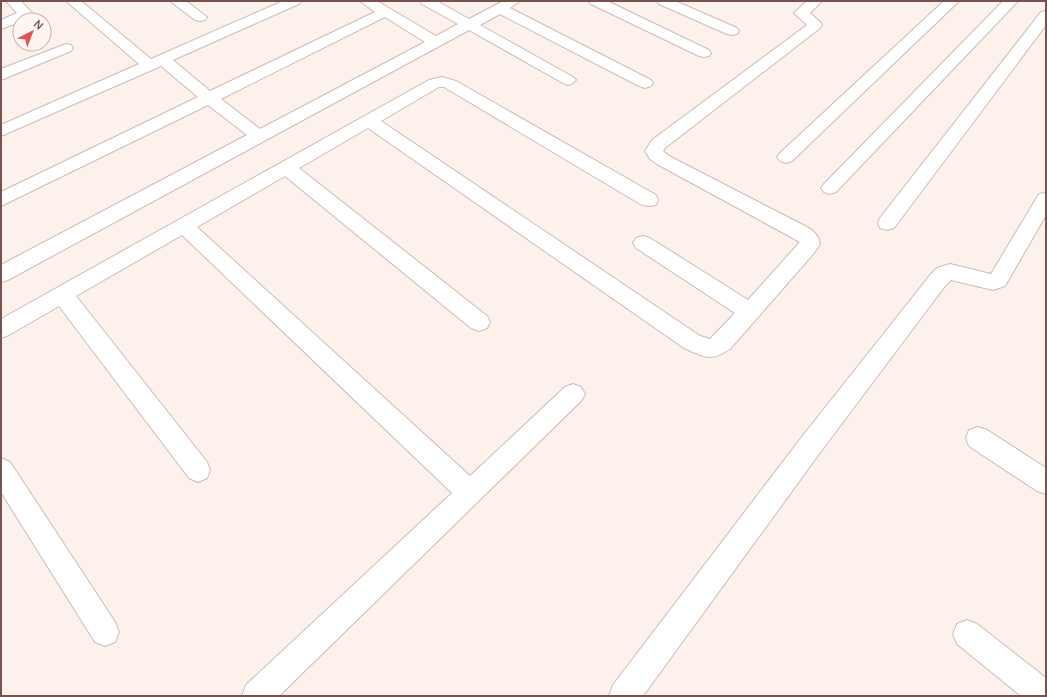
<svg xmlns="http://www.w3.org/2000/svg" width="1047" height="697" font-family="Manrope,sans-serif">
  <rect width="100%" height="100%" fill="#fcf1eb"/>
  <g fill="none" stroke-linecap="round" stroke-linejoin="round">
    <defs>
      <g id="minor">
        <path d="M6,1H21L33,14L31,17L20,20V22L1,29V20L17,13Z"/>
        <path d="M66,1H81L151,59L283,1H301L299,4L173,60L210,91L375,12L360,1H377L436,36L458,24L422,4L420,1H437L469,19L503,1H520L510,8L651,80L653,83L651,86L645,88L639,86L500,14L480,25L573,77L576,80L573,83L568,85L563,83L469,30L8,280L1,282V265L247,135L208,105L1,206V192L198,97L161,66L1,136V125L139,64ZM385,17L425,42L260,129L221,99Z"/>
        <path d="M170,1H186L207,17L205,20L200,21L195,20Z"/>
        <path d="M589,1H607L709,50L711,53L709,56L704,57L699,56L591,4Z"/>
        <path d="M657,1H675L737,28L739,31L737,34L732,35L727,34L659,4Z"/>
        <path d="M807,1H822L810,13L821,23L822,25L820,28L665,148L663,151L669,156L803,225C812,230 818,233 820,244L814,253L730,349C711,362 704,357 684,348L368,128L299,168L487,316L490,322L487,328L479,331L471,328L285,176L197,227L470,476L565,387L573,384L581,387L585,394L581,401L279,696H242L246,685L452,493L182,235L76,296L207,462L210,470L207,478L198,482L189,478L59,306L9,335L1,338V319L429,80L442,77L456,81L656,195L658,200L656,205L649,206L642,205L444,87H439L381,121L700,336L710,339L735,313L636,248L633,243L636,238L643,236L650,238L748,300L800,242L657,164L650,159L645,151L652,140L807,25L794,13Z"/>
        <path d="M944,1H959L792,161L786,163L780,161L777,157L780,153Z"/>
        <path d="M1003,1H1018L836,192L830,194L824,192L821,188L824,184Z"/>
        <path d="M1046,11V25L894,228L887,230L880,228L878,223L880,218L1041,12Z"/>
        <path d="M66,44L71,45L73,48L71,51L1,80V69Z"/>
        <path d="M1046,193V215L1005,286L993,290L951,280L945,286L819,454L643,696H609L613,685L801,438L931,274L937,268L950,264L991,274L1039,194Z"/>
        <path d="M978,427L987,430L1046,468V494L1037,491L969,446L966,438L969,430Z"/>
        <path d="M1,458L10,462L115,622L119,632L115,642L105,646L95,642L1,492Z"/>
        <path d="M967,620L977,624L1046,678V696H1021L957,644L953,634L957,624Z"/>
      </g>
    </defs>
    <use href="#minor" stroke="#d1b9b3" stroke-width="2"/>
    <use href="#minor" fill="#fff" fill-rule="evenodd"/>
  </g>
  <rect width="1047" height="697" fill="none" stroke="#77524e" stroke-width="4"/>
  <g transform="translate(32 32) rotate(42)"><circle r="19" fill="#fff6f2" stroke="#c9b4b0"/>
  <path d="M0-3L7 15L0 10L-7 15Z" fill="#e15559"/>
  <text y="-6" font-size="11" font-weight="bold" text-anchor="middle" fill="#77524e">N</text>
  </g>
</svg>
